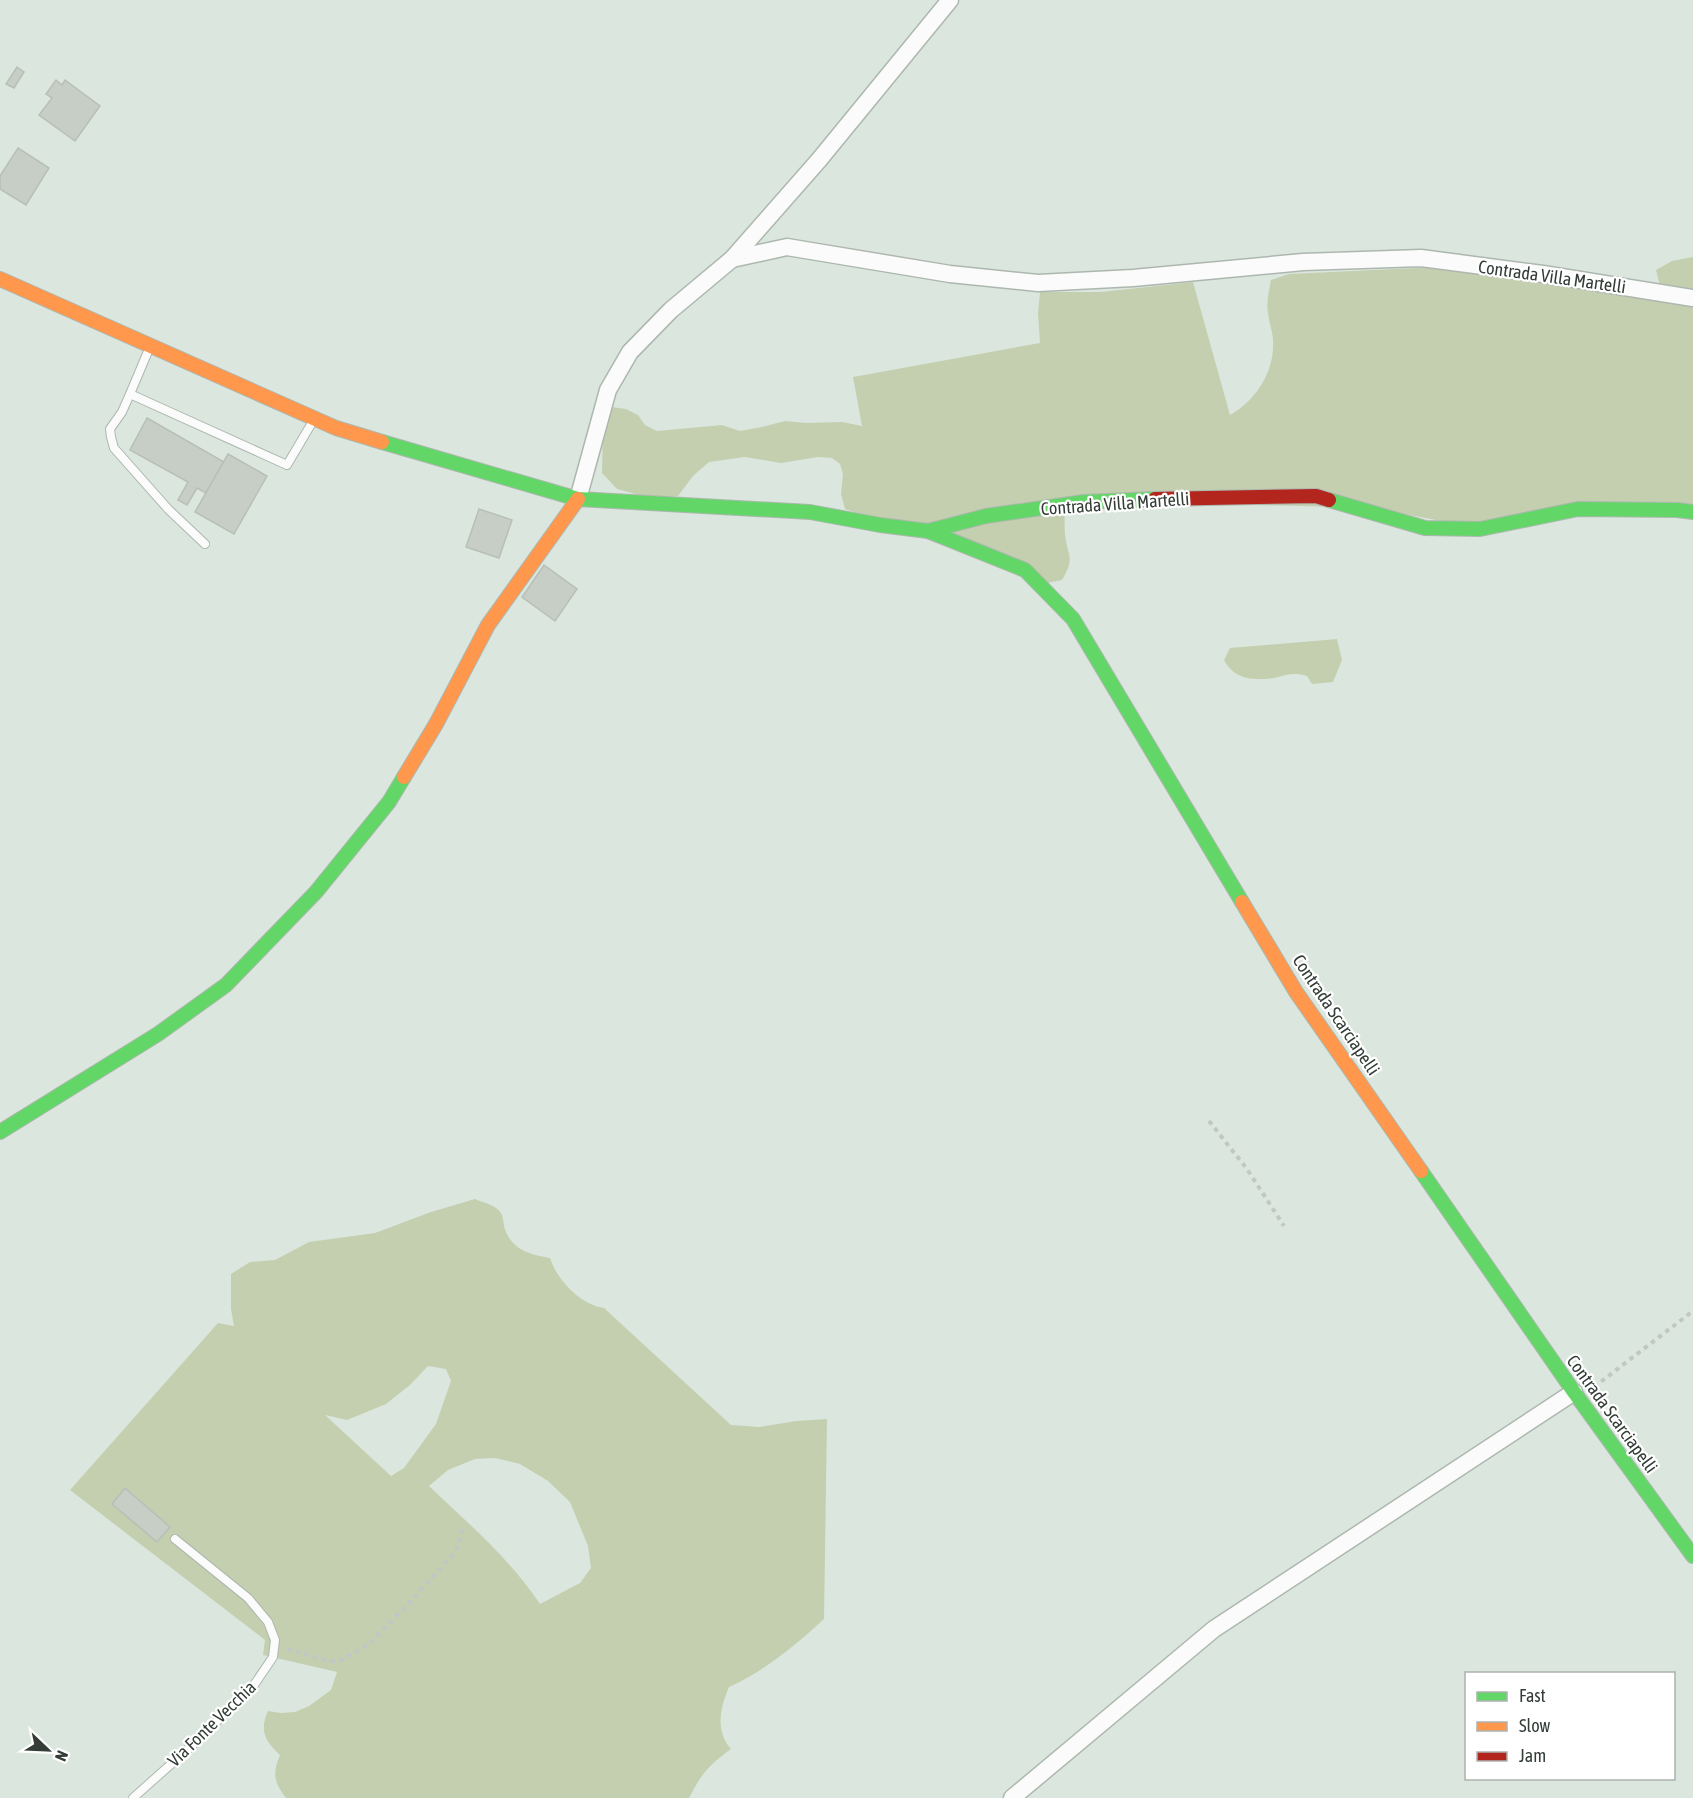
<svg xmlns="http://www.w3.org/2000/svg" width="1693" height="1798" font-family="'Asap Condensed',sans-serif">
  <rect width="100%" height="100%" fill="#dbe7de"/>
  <g fill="#c4cfb0" fill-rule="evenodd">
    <path d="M1693,257V508L1457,524L1372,508L1065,500C1065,511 1064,523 1065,534C1067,556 1076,557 1062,580L1047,583L845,509L841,494L843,474L840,464L832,458L818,457L781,463L745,457L709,462L693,476L678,496L650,498L617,489L602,473L603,425L612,407L626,409L638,415L645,425L657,431L722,425L740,431L762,427L785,421L806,423L842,422L862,426L853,377L1040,343L1038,313L1040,292H1101L1193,282L1230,415C1254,402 1273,374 1273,346C1274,334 1269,324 1268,313C1266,303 1269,291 1271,280L1289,274L1437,267L1663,298L1656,270L1672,261Z"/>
    <path d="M1337,639L1342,660L1333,682L1312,684L1307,676C1288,670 1280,679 1264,679C1247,680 1232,676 1224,660L1230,648Z"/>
    <path d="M475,1199C484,1203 496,1205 501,1213C504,1219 503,1226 506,1232C514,1251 532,1255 550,1258C557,1280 581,1305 604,1308L731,1425L759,1427L796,1421L827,1419L824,1619C795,1646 764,1671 729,1687C720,1708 715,1731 731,1749C709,1765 702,1773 689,1798H286C274,1782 272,1774 280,1755C265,1741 259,1731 268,1711L281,1713L295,1712L309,1706L331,1690L337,1672L263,1655L265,1640L70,1490L218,1323L234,1326L231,1309V1274L250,1262L275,1260L309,1242L375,1233L431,1212ZM428,1366L446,1369L451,1381L436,1424L404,1468L391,1476L325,1415L347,1420L386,1404L410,1385ZM495,1458L520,1464L548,1481L570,1502L588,1546L591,1568L580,1583L540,1604C511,1560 468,1523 429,1486L448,1470L475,1459Z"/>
  </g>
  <g fill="#c6cec6" stroke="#b7bfb8" stroke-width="1.5">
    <path d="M17,67L24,72L14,88L6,84Z"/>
    <path d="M56,80L62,85L65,80L100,106L75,141L39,115L52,98L46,94Z"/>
    <path d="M18,148L49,168L26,205L0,189V176Z"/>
    <path d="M147,418L224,462L206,493L197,488L187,505L178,500L188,482L130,450Z"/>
    <path d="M228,454L267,476L234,534L195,512Z"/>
    <path d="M479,509L512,520L499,558L466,547Z"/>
    <path d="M544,565L577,589L555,621L522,597Z"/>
    <path d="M125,1488L170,1527L157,1542L112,1504Z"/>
  </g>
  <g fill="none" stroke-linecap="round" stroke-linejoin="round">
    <defs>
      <g id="lane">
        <path d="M149,349L130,394L287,465L313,421"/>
        <path d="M130,394L122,412L110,429L111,437L114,448L168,509L205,544"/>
        <path d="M133,1798L197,1741L254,1685L273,1657L275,1640L268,1622L248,1598L175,1539"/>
      </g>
      <g id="street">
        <path d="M732,259L787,247L950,274L1038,283L1133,278L1303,262L1421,258L1543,274L1693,298"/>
        <path d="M578,499L608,390L630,352L671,310L732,259L819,160L950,0"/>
        <path d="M1012,1798L1214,1629L1574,1392"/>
      </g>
      <g id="fast">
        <path d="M382,442L578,499L810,512L880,525L928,531L986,516L1084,502L1155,499"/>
        <path d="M1329,500L1425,528L1480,529L1578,509L1677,510L1693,512"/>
        <path d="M928,531L1025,570L1073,619L1242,902"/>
        <path d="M0,1132L158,1034L226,985L316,892L389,802L404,777"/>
        <path d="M1421,1171L1574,1392L1693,1556"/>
      </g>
      <g id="slow">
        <path d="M0,279L336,428L382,442"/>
        <path d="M404,777L436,724L488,625L578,499"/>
        <path d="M1242,902L1296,992L1421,1171"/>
      </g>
      <path id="jam" d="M1155,499L1316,496L1329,500"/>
    </defs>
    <use href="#lane" stroke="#adb7af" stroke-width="10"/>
    <use href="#street" stroke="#adb7af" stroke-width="19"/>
    <use href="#fast" stroke="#adb7af" stroke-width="16"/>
    <use href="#slow" stroke="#adb7af" stroke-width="16"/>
    <use href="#jam" stroke="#adb7af" stroke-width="16"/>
    <g stroke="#c2c6c4" stroke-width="4" stroke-dasharray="4.5 4.5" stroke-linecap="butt">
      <path d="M1209,1121L1247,1169L1284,1226"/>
      <path d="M1594,1387L1693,1311"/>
      <path d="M287,1649L329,1661H339L369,1644L410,1602L456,1551L464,1526"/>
    </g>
    <use href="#lane" stroke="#fafbfa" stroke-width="8"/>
    <use href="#street" stroke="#fafbfa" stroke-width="16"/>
    <use href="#fast" stroke="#63d668" stroke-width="14"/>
    <use href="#slow" stroke="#ff974d" stroke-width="14"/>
    <use href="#jam" stroke="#b3261e" stroke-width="14"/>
  </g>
  <g text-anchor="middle" stroke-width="4.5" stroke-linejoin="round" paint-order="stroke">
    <g font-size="18" fill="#333c36" stroke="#fff">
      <text transform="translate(1552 277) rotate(8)" y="6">Contrada Villa Martelli</text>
      <text transform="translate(1115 504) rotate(-4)" y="6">Contrada Villa Martelli</text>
      <text transform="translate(1336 1015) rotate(56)" y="6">Contrada Scarciapelli</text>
      <text transform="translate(1612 1414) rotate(54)" y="6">Contrada Scarciapelli</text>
      <text transform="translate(212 1724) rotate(-44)" y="6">Via Fonte Vecchia</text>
    </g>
  </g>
  <rect x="1465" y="1672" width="210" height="108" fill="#ffffff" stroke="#adb1af" stroke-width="1.5"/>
  <rect x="1477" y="1692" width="30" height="9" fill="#63d668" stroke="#adb1af" stroke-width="1.5"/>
  <text x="1519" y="1702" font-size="18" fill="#333c36">Fast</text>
  <rect x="1477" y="1722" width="30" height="9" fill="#ff974d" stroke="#adb1af" stroke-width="1.5"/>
  <text x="1519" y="1732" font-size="18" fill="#333c36">Slow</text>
  <rect x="1477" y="1752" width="30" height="9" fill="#b3261e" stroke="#adb1af" stroke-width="1.5"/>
  <text x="1519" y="1762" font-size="18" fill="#333c36">Jam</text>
  <g transform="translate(48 1750) rotate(113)" stroke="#ffffff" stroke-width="4.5" paint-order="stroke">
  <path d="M0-4.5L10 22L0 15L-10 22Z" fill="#333c36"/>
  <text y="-9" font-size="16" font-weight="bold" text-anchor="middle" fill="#333c36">N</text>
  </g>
</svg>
